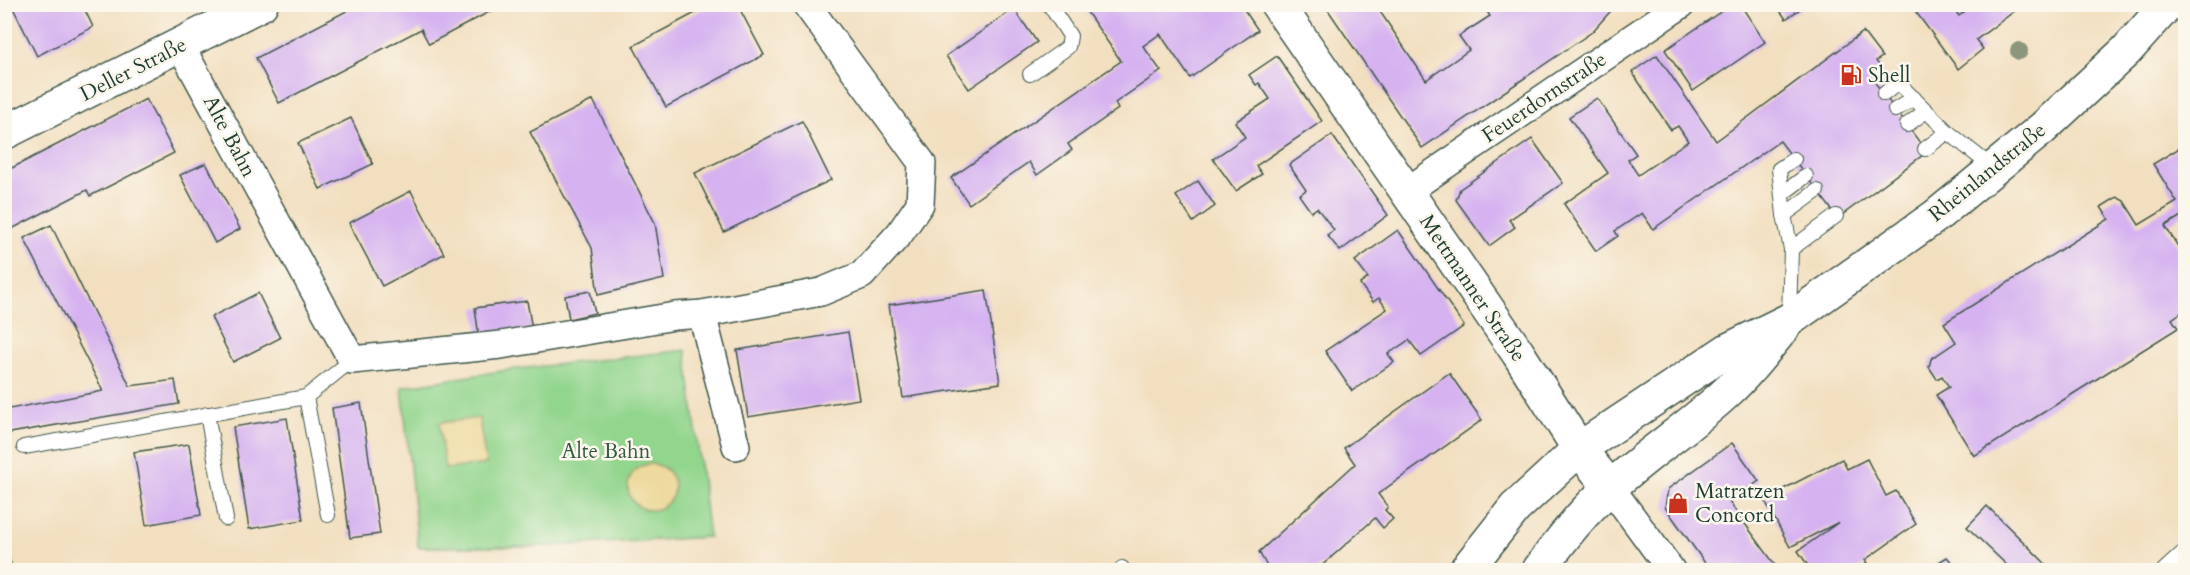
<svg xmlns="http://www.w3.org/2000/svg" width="2190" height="575" font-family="Cardo,serif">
  <rect width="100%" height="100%" fill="#fbf7ec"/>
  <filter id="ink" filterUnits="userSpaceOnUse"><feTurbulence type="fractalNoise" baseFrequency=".0167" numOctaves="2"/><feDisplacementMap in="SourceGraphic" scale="12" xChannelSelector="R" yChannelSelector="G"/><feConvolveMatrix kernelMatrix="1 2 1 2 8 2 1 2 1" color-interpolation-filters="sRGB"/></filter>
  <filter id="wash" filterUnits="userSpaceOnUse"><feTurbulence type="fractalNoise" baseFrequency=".008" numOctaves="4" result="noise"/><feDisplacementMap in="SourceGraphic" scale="24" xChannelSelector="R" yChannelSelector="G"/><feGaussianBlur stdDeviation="1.35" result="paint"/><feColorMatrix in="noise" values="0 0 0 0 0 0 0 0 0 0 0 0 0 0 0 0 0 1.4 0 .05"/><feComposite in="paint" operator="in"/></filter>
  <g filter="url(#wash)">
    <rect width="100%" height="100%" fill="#f2dfc0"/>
    <path fill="#92d58d" stroke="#588960" stroke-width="1.5" d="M686,350L709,537L529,547H418L402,387L508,370Z"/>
    <g fill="#eeda9e" stroke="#868c69" stroke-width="1.5">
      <path d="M479,418L486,464L445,469L439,423Z"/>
      <circle cx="651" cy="487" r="23"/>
    </g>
    <g id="blocks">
      <g fill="#d6b3f0">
        <path d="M11,4H82L93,27L37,56Z"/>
        <path d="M360,4H504L429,44L421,29L279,103L256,58Z"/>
        <path d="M712,4H737L764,55L666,107L633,46Z"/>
        <path d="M1324,4H1375L1426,80L1469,50L1459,36L1490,16L1482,4H1617L1592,32L1422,148Z"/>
        <path d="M1732,4H1740L1765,42L1693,91L1665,50Z"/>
        <path d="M1775,4H1807L1786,19Z"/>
        <path d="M1910,4H1950L1959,16L1974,4H2024L1976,40L1983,49L1958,69Z"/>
        <path d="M1082,5H1241L1258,30L1190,78L1160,34L1143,46L1161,71L1115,103L1118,109L1068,144L1072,150L1037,175L1029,162L969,204L951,178L1121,61Z"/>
        <path d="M1014,9L1037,42L969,89L946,56Z"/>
        <path d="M1863,32L1882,57L1876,61L1884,72L1873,80L1927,152L1838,218L1780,141L1653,229L1642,213L1615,231L1618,236L1596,251L1564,204L1608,173L1569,117L1597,98L1636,154L1628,160L1638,175L1688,141L1678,126L1671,130L1632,72L1657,55L1716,141Z"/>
        <path d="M1277,56L1322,121L1256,166L1262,174L1236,191L1213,159L1245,137L1235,122L1270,99L1259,83L1256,85L1249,75Z"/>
        <path d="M146,99L174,153L90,196L87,190L4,233V172Z"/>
        <path d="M593,100L655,223L664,279L598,295L592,248L530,132Z"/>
        <path d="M351,118L373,164L320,189L298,143Z"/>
        <path d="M802,121L831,180L724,232L695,173Z"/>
        <path d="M1332,135L1388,215L1340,251L1327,235L1334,230L1317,208L1311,212L1299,195L1306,190L1289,165Z"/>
        <path d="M1532,139L1563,183L1509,220L1515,227L1489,246L1456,200L1460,189Z"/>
        <path d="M2186,144V213L2165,226L2186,259V317L2182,312L2172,319L2178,328L1974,456L1936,395L1949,387L1942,376L1937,379L1929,367L1931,359L1956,342L1944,323L2109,219L2101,207L2117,197L2124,201L2139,225L2177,202L2153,164Z"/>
        <path d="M206,163L240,229L215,243L180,175Z"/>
        <path d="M1198,181L1215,206L1193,222L1176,196Z"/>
        <path d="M411,191L444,254L382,286L349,223Z"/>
        <path d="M51,225L130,386L175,380L179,404L4,434V410L103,391L24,238Z"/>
        <path d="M1398,230L1464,326L1421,356L1409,340L1388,354L1394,362L1352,391L1325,351L1387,309L1379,298L1373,302L1360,284L1368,278L1355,261Z"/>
        <path d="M986,290L1000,383L903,398L889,305Z"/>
        <path d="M590,291L595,313L569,319L565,296Z"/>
        <path d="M258,293L280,338L233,362L211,317Z"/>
        <path d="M527,301L532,329L479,337L475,308Z"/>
        <path d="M848,332L859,399L748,417L737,350Z"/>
        <path d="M1449,373L1482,420L1378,494L1388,507L1385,510L1393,519L1383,528L1375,518L1317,570H1269L1259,552L1355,464L1344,448Z"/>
        <path d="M361,403L380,534L350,538L332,408Z"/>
        <path d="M287,418L303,520L249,529L233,427Z"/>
        <path d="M1732,443L1759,481L1729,502L1779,570H1710L1665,507L1668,489Z"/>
        <path d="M189,444L201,515L146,525L134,452Z"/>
        <path d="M1842,459L1847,469L1867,459L1886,496L1896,491L1916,524L1865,560L1867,563L1856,570H1811L1798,551L1839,522L1790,547L1764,499Z"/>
        <path d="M1987,506L2052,570H2012L1967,527Z"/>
        <path d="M4,552H7L13,570H4Z"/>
        <path d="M1947,557L1959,570H1926Z"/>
      </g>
    </g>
  </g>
  <g filter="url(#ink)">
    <use href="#blocks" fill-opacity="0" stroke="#3f5549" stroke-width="1.5"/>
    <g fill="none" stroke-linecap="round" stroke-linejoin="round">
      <defs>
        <g id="lane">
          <path d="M1030,74L1068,47L1070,36L1049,4"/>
          <path d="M1884,94L1898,83L1948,132L1993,168"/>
          <path d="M1895,110L1914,98"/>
          <path d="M1907,125L1926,111"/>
          <path d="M1925,149L1948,132"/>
          <path d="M1782,194L1806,176"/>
          <path d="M1784,215L1817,191"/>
          <path d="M1791,249L1836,216"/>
          <path d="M1789,316L1791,249L1784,215L1779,169L1794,159"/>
          <path d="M306,397L328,515"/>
          <path d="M207,414L226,519"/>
          <path d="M24,447L306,397L352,360"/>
          <path d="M1121,570L1122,568"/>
          <path d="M2164,570L2186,550"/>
        </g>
        <g id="street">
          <path d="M180,45L352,360L501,345L675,316L702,314L821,292L862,275L900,233L920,204L922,163L806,4"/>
          <path d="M1407,191L1682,4"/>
          <path d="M702,314L736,446"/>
          <path d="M1610,487L1671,570"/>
        </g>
        <g id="secondary">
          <path d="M1277,4L1518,353L1579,449L1610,487"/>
          <path d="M4,133L261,4"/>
          <path d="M1466,570L1515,508L1579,449L1728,350L1789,320L1936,216L2043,128L2126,51L2168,4"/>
          <path d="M1539,570C1561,540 1582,512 1611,487C1648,453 1692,425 1728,391C1749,372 1765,350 1783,328"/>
        </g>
      </defs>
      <use href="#lane" stroke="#3f5549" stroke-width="16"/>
      <use href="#street" stroke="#3f5549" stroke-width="30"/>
      <use href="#secondary" stroke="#3f5549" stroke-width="36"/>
      <use href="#lane" stroke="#fff" stroke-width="14"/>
      <use href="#street" stroke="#fff" stroke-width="27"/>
      <use href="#secondary" stroke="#fff" stroke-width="33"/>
    </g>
    <circle fill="#8b967d" cx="2019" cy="51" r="9"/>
  </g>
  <defs>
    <symbol id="fuel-bare" viewBox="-9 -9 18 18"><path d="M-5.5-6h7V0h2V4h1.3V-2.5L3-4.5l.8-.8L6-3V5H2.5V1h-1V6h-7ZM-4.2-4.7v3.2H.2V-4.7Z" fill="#c8321e" stroke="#fbf7ec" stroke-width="2.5" paint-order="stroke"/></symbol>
    <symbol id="shop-bare" viewBox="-9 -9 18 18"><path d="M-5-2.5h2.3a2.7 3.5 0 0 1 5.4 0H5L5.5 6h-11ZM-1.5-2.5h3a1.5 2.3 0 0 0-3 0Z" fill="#c8321e" stroke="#fbf7ec" stroke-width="2.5" paint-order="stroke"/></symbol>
  </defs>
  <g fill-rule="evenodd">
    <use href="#fuel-bare" x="1836" y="60" width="30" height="30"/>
    <use href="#shop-bare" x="1663" y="488" width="30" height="30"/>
  </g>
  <g text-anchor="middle" stroke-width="5" stroke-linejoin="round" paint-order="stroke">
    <g font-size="21" fill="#1f3d34" stroke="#fbf7ec">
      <text transform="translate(133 69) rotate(-27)" y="7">Deller Straße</text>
      <text transform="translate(1544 97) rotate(-34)" y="7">Feuerdornstraße</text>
      <text transform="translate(230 136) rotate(62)" y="7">Alte Bahn</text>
      <text transform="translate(1987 172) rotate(-39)" y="7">Rheinlandstraße</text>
      <text transform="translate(1473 288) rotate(56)" y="7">Mettmanner Straße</text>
    </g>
    <g font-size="21" fill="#1f3d34" stroke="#fbf7ec" text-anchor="start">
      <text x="1868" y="82">Shell</text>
      <text x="1695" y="498">Matratzen<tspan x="1695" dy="24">Concord</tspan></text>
    </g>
    <g font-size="21" fill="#365b46" stroke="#fbf7ec">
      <text x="606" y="458">Alte Bahn</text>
    </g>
  </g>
  <rect width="2190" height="575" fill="none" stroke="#fbf7ec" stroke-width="24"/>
</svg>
